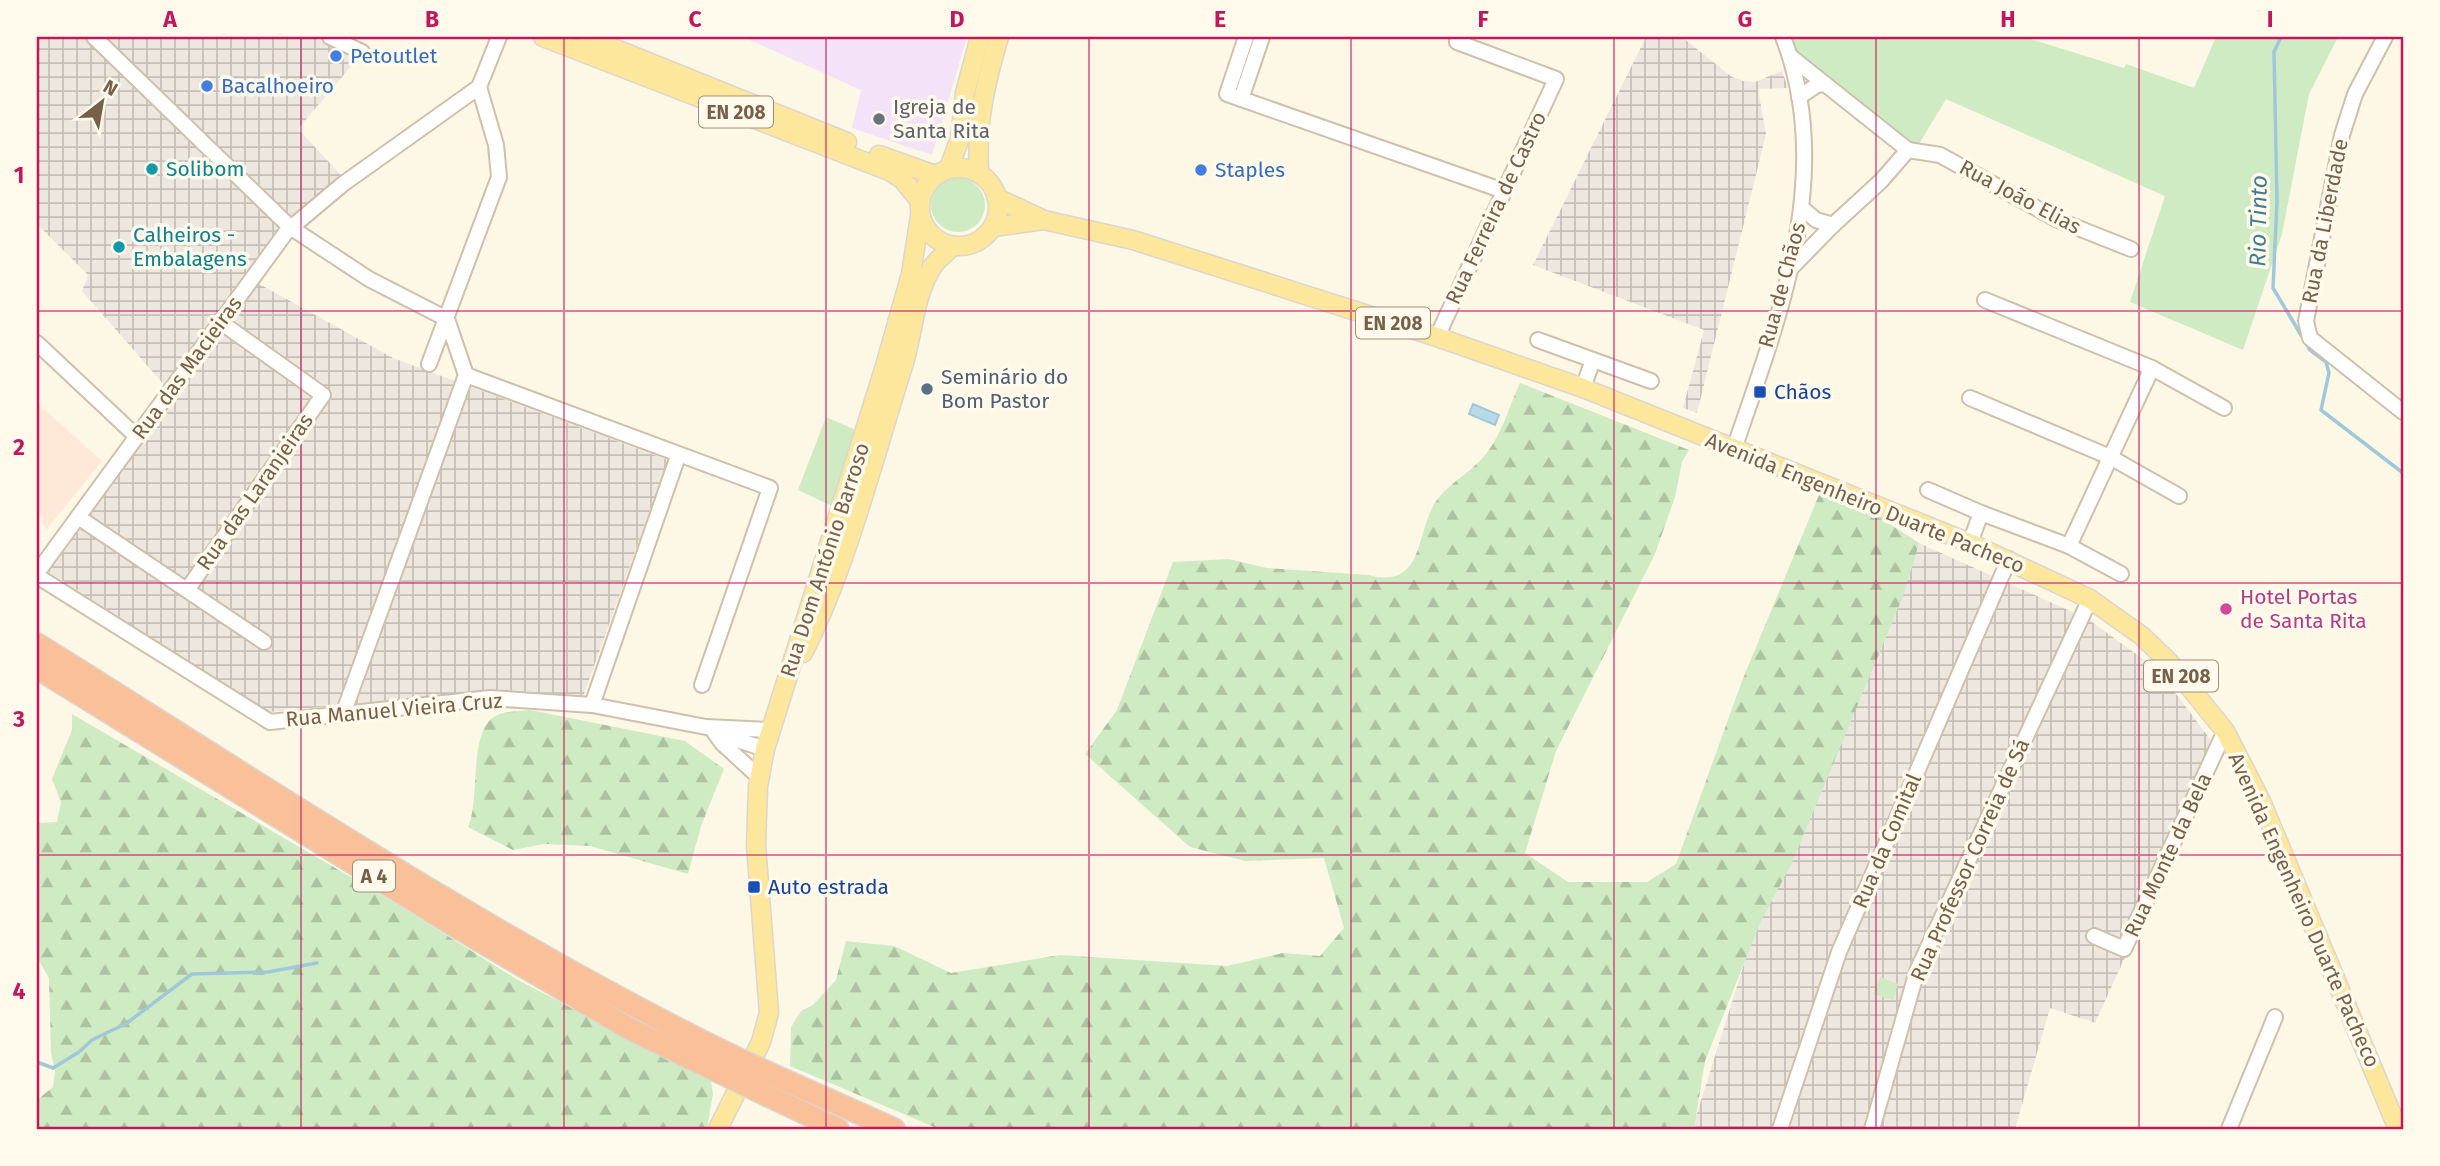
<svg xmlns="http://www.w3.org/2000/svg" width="2440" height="1166" viewBox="0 0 2440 1166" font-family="'Fira Sans',sans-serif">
<defs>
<pattern id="industrial-grid" width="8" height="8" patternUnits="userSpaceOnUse" patternTransform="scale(1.75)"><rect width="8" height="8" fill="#ede8df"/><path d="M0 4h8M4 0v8" fill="none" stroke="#c5bfb7"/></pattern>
<pattern id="forest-firs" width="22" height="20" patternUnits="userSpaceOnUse" patternTransform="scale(1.75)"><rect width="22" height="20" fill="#ceebc3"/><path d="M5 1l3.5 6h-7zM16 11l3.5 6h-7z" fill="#acc2a0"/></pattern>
</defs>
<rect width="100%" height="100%" fill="#fdf7e5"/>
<path fill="#fee9d9" d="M37,403L102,461L46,530L42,522L43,517L37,512Z"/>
<g fill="url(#industrial-grid)">
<path d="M37,37H313L358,58L298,129L342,176L281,225L245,276L393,358L668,460L583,697L491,691L269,712L47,571L173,395L82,291L88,275L37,224Z"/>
<path d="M1646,37H1682L1732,77L1744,81L1755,82L1782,71L1788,88L1758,89L1766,134L1697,413L1683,408L1704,330L1533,265Z"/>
<path d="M1919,543L2088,619L2158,670L2219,751L2095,1023L2050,1008L2015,1129H1692L1757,923Z"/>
</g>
<path fill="#f4e2f9" d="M743,37H967L932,155L852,128L861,90Z"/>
<g fill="#ceebc3">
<path d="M1791,37H2024L2124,68L2126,64L2194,88L2216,37H2338L2309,94L2282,234L2243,350L2130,302L2165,196L1946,99L1919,144L1909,142L1797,55Z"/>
<circle cx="958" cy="205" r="27"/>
<path d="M826,417L856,430L834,507L798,490Z"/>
<path d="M1880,977L1898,984L1893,1000L1873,994Z"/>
</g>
<g fill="url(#forest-firs)">
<path d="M1520,383L1689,450L1682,462L1675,497L1655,554L1556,751L1525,853L1568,882H1647L1676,864L1742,681L1819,495L1876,515L1919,543L1904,594L1791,865L1761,921L1705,1061L1694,1129H939L790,1066L791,1027L801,1011L813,1005L836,980L846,941L894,946L951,973L1060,955L1227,966L1283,953L1320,956L1344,928L1324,858L1245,861L1190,847L1085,754L1117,710L1173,562L1229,559L1267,568L1368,575C1421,589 1416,541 1432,508C1444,485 1469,475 1485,455C1502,435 1509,406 1520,383Z"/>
<path d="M530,710L685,741L724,769L701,826L688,874L590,846L543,844L513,850L468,827C481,801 467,726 498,715C507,711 520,711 530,710Z"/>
<path d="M72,714L390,900L518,980L711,1081L713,1094L707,1129H37V1100L53,1087L55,1071L51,1052L49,978L37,957V823L57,822L61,802L52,779L72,730Z"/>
</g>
<path fill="#b9dae7" stroke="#9fc8da" stroke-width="2" d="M1473,404L1499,415L1495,425L1469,414Z"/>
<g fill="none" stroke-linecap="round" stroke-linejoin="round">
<g stroke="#9fc8da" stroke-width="3.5">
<path d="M2281,37L2274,52L2277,201L2273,288L2310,350L2326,362L2329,373L2321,410L2403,473"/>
<path d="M37,1062L53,1068L79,1052L92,1040L127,1023L192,974L268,972L317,963"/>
</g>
<defs>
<g id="minor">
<path d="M94,37L290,227L369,279L447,319"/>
<path d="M330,37L362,52"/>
<path d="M1246,37L1227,94L1504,191"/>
<path d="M2385,37L2355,94L2342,135L2306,321L2310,338L2403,412"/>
<path d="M1790,56L1825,84L1817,85L1799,97"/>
<path d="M1825,84L1908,150"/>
<path d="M1241,99L1262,37"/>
<path d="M1908,150L1940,155L2058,220L2131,249"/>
<path d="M1833,225L1881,181L1908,150"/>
<path d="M1792,267L1833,225L1816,220L1802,208"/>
<path d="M447,319L466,375"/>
<path d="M1437,337L1556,79L1457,42"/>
<path d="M1538,340L1651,381"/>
<path d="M37,343L137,437"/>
<path d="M429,364L499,177L496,145L479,87"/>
<path d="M2152,368L2224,408"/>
<path d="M466,375L770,488L702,685"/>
<path d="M1583,388L1593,360"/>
<path d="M1970,398L2110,457L2179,496"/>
<path d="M1734,449C1779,317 1836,174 1783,37"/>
<path d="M1928,490L1981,513"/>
<path d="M78,517L264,642"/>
<path d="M1970,543L1981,513L2069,546L2152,368L1985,300"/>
<path d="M2069,546L2121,574"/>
<path d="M37,573L287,231L343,184L479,87L499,37"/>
<path d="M37,576L270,722L490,698L592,705L706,727L771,730"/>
<path d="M187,590L323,395L219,321"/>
<path d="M592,705L678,456"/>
<path d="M343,714L466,375"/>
<path d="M714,732L722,743L759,777"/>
<path d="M719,734L765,749"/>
<path d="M2094,936L2124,949L2225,731"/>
<path d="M1780,1129L1839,952L2009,559"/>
<path d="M1872,1129L1917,971L2090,599"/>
<path d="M2229,1129L2275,1017"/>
</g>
<g id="major">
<path d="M543,37L889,171L902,179L920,201"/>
<path d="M586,37L847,142"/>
<path d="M879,155L935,175"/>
<circle cx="959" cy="207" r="39"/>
<path d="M949,168L960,138L965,93L980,37"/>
<path d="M979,173C976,122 985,85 999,37"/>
<path d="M997,198L1044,220L1133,240L1437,337L1583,388L1970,543L2090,599L2142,636L2170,663L2225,731L2261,801L2398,1129"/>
<path d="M993,227L1044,220"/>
<path d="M803,653C846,569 874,457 903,366C913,335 914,297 931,269C936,260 946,253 953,246"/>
<path d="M718,1129L761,1042L769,1013L756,845L758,786L765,749L885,366L911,274L920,216"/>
</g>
<g id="highway">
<path d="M37,644C263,785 488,936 728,1054"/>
<path d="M37,668L463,931L630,1029L719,1072"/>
<path d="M771,1074L894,1129"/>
<path d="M760,1092L838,1129"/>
</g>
</defs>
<use href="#minor" stroke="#cfc0ab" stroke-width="18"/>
<use href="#major" stroke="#dcd6d0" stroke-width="21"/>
<use href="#highway" stroke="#dcd6d0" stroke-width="24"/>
<use href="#minor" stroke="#fff" stroke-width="14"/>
<use href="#major" stroke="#fde79c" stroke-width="18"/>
<use href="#highway" stroke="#f9c09a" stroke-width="21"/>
<defs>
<g id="highway-bridge">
<path d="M728,1054L771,1074"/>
<path d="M719,1072L760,1092"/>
</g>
</defs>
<use href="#highway-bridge" stroke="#dcd6d0" stroke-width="24" stroke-linecap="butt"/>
<use href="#highway-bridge" stroke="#f9c09a" stroke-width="21"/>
</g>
<path fill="none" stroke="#c2185b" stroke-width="2" stroke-opacity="0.55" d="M301,37V1129M564,37V1129M826,37V1129M1089,37V1129M1351,37V1129M1614,37V1129M1876,37V1129M2139,37V1129M37,311H2403M37,583H2403M37,855H2403"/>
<g fill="#3f7fe0" stroke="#fffaec" stroke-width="2.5">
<circle cx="336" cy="56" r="7"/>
<circle cx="207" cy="86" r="7"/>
<circle cx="1201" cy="170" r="7"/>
</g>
<circle fill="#6b7280" stroke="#fffaec" stroke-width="2.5" cx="879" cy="119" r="7"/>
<g fill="#0f9aa8" stroke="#fffaec" stroke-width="2.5">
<circle cx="152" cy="169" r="7"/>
<circle cx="119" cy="247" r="7"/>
</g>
<circle fill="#5c6f8a" stroke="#fffaec" stroke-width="2.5" cx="927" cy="389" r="7"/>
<g fill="#1a4fb4" stroke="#fffaec" stroke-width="2.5">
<rect x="1753" y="385" width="14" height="14" rx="3.5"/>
<rect x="747" y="880" width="14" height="14" rx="3.5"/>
</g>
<circle fill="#d1479c" stroke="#fffaec" stroke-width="2.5" cx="2226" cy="609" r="7"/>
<g text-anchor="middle" stroke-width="7" stroke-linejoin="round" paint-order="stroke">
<g fill="#fffaec" stroke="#a08e7a" stroke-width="2">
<rect x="699" y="96.5" width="74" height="31" rx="5"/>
<rect x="1356" y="307.5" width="74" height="31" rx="5"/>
<rect x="2144" y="660.5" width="74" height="31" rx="5"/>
<rect x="353" y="860.5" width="42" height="31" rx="5"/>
</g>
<g font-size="19" font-weight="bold" fill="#776049">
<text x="736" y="119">EN 208</text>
<text x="1393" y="330">EN 208</text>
<text x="2181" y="683">EN 208</text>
<text x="374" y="883">A 4</text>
</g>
<g font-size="21" fill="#366cbe" stroke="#fffaec" text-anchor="start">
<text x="350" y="63">Petoutlet</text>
<text x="221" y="93">Bacalhoeiro</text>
<text x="1215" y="177">Staples</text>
</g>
<g font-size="21" fill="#5b616d" stroke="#fffaec" text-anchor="start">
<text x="893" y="114">Igreja de<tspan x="893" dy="24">Santa Rita</tspan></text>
</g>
<g font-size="21" fill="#0d838f" stroke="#fffaec" text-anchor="start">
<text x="166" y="176">Solibom</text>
<text x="133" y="242">Calheiros -<tspan x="133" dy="24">Embalagens</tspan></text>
</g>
<g font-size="21" fill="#776049" stroke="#fffaec">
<text transform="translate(2020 197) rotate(28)" y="7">Rua João Elias</text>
<text transform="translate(1496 208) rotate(-65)" y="7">Rua Ferreira de Castro</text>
<text transform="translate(2325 221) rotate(-79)" y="7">Rua da Liberdade</text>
<text transform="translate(1782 285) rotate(-75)" y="7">Rua de Chãos</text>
<text transform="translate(187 368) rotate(-54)" y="7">Rua das Macieiras</text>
<text transform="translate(255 492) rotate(-55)" y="7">Rua das Laranjeiras</text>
<text transform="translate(1865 503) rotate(22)" y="7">Avenida Engenheiro Duarte Pacheco</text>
<text transform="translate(825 560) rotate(-72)" y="7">Rua Dom António Barroso</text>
<text transform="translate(394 710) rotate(-5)" y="7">Rua Manuel Vieira Cruz</text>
<text transform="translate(1887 841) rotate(-67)" y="7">Rua da Comital</text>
<text transform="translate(2168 855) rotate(-65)" y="7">Rua Monte da Bela</text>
<text transform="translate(1970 860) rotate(-66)" y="7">Rua Professor Correia de Sá</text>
<text transform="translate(2304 910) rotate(66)" y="7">Avenida Engenheiro Duarte Pacheco</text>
</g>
<g font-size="21" fill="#4e5e75" stroke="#fffaec" text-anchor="start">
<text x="941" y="384">Seminário do<tspan x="941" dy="24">Bom Pastor</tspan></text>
</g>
<g font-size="21" fill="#164399" stroke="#fffaec" text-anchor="start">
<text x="1774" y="399">Chãos</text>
<text x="768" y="894">Auto estrada</text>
</g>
<g font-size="21" fill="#b23c85" stroke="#fffaec" text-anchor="start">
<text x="2240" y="604">Hotel Portas<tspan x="2240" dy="24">de Santa Rita</tspan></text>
</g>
<g font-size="23" font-style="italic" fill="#457a93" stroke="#fffaec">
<text transform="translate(2258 221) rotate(-89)" y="8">Rio Tinto</text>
</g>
</g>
<rect width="2440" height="1166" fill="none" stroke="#fffaec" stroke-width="77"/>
<g transform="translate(102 102) rotate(31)" stroke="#fffaec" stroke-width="5" paint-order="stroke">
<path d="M0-5L12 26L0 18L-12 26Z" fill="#776049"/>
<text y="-10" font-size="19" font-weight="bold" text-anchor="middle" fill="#776049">N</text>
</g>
<rect x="38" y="38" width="2364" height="1090" fill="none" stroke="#c2185b" stroke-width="2.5"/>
<g font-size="23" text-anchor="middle" font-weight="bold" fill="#c2185b">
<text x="170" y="27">A</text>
<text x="432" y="27">B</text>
<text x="695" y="27">C</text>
<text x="957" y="27">D</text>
<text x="1220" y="27">E</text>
<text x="1483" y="27">F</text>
<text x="1745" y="27">G</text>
<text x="2008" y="27">H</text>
<text x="2270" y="27">I</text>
<text x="19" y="183">1</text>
<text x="19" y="455">2</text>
<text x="19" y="727">3</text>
<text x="19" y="999">4</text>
</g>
</svg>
